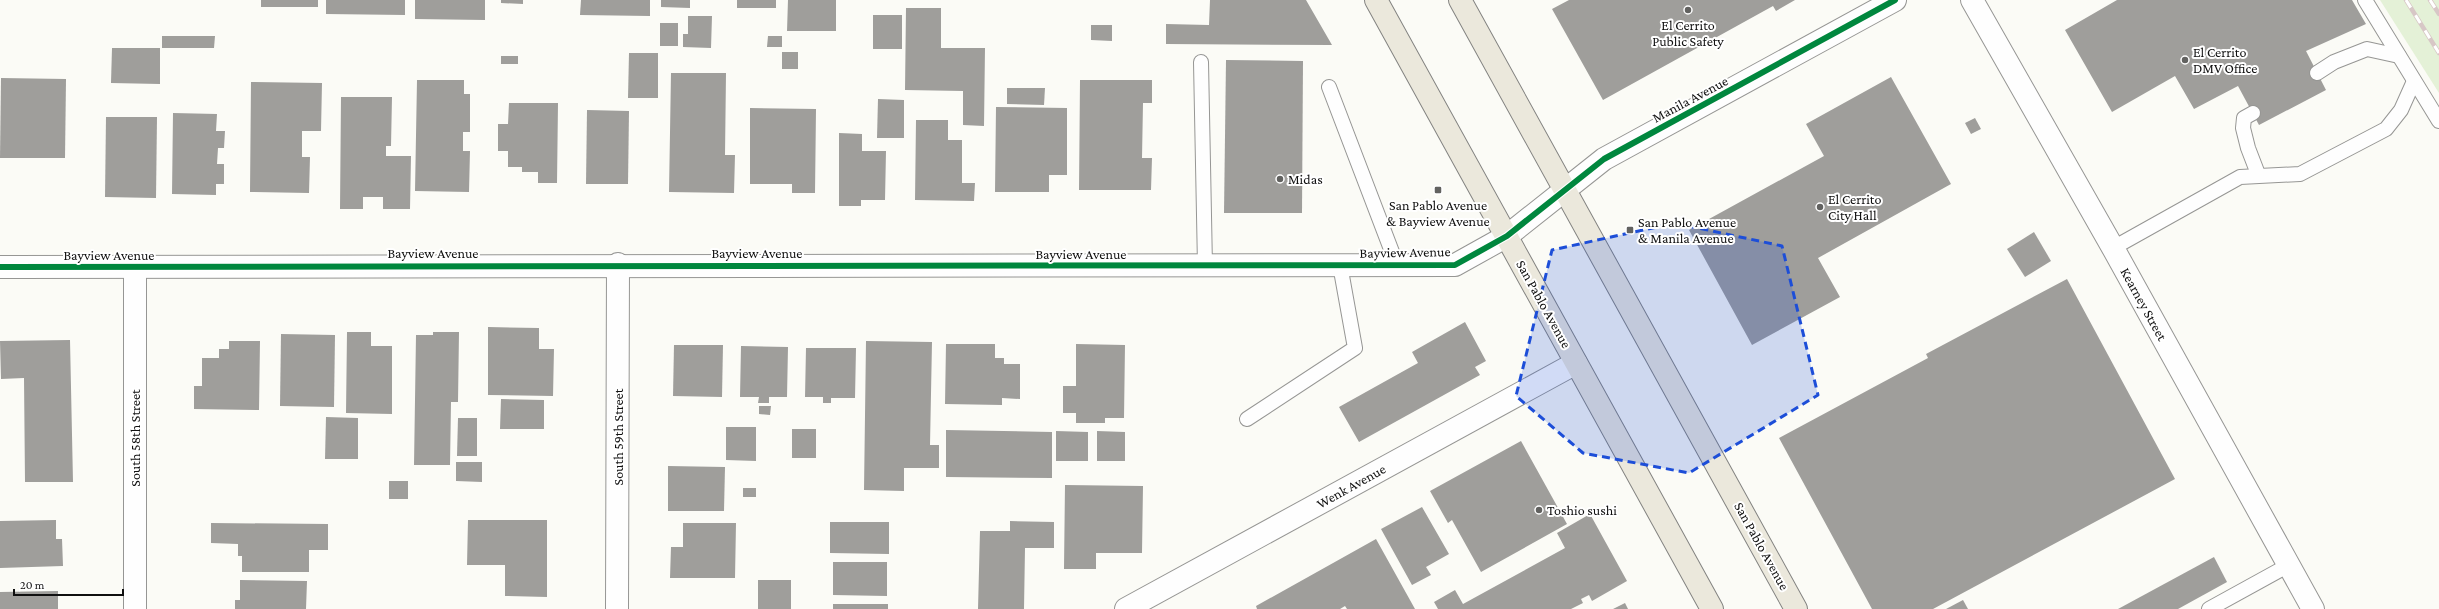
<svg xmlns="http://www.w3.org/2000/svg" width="2439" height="609" viewBox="0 0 2439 609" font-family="'Crimson Pro',serif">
<rect width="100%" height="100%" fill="#fbfbf6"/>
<path fill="#e4f1d7" d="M2380,0H2439V93Z"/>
<g fill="#9f9e9b">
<rect x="261" y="0" width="57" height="7"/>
<path d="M326,0H405V15L326,14Z"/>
<path d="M415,0H485V20L415,19Z"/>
<path d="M501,0H523V4L501,3Z"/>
<path d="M581,0H650V16L580,15Z"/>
<path d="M661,0H690V8L661,7Z"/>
<rect x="737" y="0" width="39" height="8"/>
<path d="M788,0H836V31H787Z"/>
<path d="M1210,0H1306L1332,45L1166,44V24L1209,25Z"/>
<path d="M1569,0H1795L1776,11L1773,6L1603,100L1552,9Z"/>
<path d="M2117,0H2352L2366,24L2306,51L2326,90L2259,125L2238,86L2194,109L2175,76L2112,112L2065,30Z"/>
<path d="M906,8H941V48H985L984,126L963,125V91L905,90Z"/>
<rect x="873" y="15" width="29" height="34"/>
<path d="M688,16H712L711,48L683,47V34H688Z"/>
<rect x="660" y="23" width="18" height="23"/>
<path d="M1091,25H1112V41L1091,40Z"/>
<path d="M162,36H215L214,48H162Z"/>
<path d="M768,36H782V47H767Z"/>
<path d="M112,48H160V84L111,83Z"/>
<rect x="782" y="52" width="16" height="17"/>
<path d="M629,53H658V98H628Z"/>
<rect x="501" y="56" width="17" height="8"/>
<path d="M1226,60L1303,61L1302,213H1224Z"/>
<path d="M671,73H726L725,155H735L734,193L669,192Z"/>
<path d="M1891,77L1951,184L1818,258L1840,297L1752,345L1689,230L1824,156L1806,124Z"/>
<path d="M1,78L66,79L65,158H0Z"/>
<path d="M417,80H464V94H470V132H463V151H470L469,192L415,191Z"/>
<path d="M1080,80H1152V103H1143L1142,158H1152L1151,190H1079Z"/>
<path d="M251,82L322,83L321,131H302V157H310L309,193L250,192Z"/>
<path d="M1007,88H1045L1044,105L1007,104Z"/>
<path d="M341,97H392L391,146H386V156H411L410,209H383V197H363V209H340Z"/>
<path d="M878,99L904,100V138H877Z"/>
<path d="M509,103H558L557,183H538V172H522V167H508V151H498V124H508Z"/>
<path d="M996,107L1067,108V175H1049V192H995Z"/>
<path d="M750,108L816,109L815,193H792V184H750Z"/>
<path d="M587,110L629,111L628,184H586Z"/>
<path d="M173,113L217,114L216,131H225L224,148H218L217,164H224V184H216V195L172,194Z"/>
<path d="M106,117H157L156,198L105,197Z"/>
<path d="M1975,118L1981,129L1971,134L1965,123Z"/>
<path d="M916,120H948V140H962V183H975L974,201L915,200Z"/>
<path d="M839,133L862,134V151H886L885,200H861V206H839Z"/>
<path d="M2034,232L2051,261L2025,277L2007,249Z"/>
<path d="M2067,279L2175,479L1933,609H1872L1779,438L1928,358L1926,354Z"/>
<path d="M1465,322L1486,361L1475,367L1480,375L1359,442L1339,407L1418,363L1412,352Z"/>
<path d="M488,327L539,328V349H554L553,396L488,395Z"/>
<path d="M347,332H371V346H392V414L346,413Z"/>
<path d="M433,332H459L458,402H451L450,465H414L416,335H433Z"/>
<path d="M281,334L335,335L334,407L280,406Z"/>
<path d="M70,340L73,482H25L24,378L1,379L0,341Z"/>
<path d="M229,341H260L259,410L194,409V386H202V358H219V349H229Z"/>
<path d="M866,341L932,342L930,445H939V468H904V491L864,490Z"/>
<path d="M946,344H995V358H1004V364H1020V399L1002,398V405L945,404Z"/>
<path d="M1076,344L1125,345L1124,418H1105V423H1076V413H1063V386H1076Z"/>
<path d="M674,345H723L722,397L673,396Z"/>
<path d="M741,346L788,347L787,397H769V403H758L759,397H740Z"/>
<path d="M806,348H856L855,398H831V403H823V397H805Z"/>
<path d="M501,399L544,400V429H500Z"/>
<path d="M759,406H771L770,415L759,414Z"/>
<path d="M326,417L358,418V459H325Z"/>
<path d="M458,418H477V456H457Z"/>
<path d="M726,427H756V461L726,460Z"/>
<rect x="792" y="429" width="24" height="29"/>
<path d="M946,430L1052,432V478L946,477Z"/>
<path d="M1056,431L1088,432V461H1056Z"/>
<path d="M1097,431L1125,432V461H1097Z"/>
<path d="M1521,441L1567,524L1481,572L1452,520L1448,523L1430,491Z"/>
<path d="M456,462H482V482L456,481Z"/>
<path d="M668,466L725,467L724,511H668Z"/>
<rect x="389" y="481" width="19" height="18"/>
<path d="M1065,485L1143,486L1142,553H1096V569H1064Z"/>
<rect x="743" y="488" width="13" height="9"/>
<path d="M1422,507L1449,554L1426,567L1431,575L1412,585L1381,529Z"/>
<path d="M1590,514L1627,581L1592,601L1589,595L1581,599L1583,603L1571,609H1438L1434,602L1455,590L1463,604L1565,548L1557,533Z"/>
<path d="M56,520V539H62L63,566L0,568V521Z"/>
<path d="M468,520H547V597L505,596V565H467Z"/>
<path d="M1010,521L1054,522V548H1025L1024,609H978L980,531H1010Z"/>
<path d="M830,522H889V554L830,553Z"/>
<path d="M211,523L328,524V550H309V572H242V556H238V544L211,543Z"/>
<path d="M683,523H736L735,578H670L671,547H683Z"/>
<path d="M1376,539L1415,609H1347L1345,606L1340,609H1257L1256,606Z"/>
<path d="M2214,557L2227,582L2178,609H2118Z"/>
<path d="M833,562H887V596L833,595Z"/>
<path d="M240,580L307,581L306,609H235V600H240Z"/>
<rect x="758" y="580" width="33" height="29"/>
<path d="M58,591V609H0V592Z"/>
<path d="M1963,600L1968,609H1946Z"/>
<path d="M1625,603L1628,609H1613Z"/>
<rect x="833" y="604" width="55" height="5"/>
</g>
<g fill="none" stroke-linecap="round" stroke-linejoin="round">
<defs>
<g id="service">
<path d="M2365,0L2439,121"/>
<path d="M1201,62L1205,266"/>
<path d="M2317,73L2334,62L2367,49L2399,56"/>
<path d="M1329,87L1397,265"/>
<path d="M2253,113L2244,118L2243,128L2248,148L2258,174"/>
<path d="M2113,248L2240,177L2300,174L2386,129L2401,110L2414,81"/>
<path d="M1247,419L1355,348L1340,265"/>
<path d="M2209,609L2289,565"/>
</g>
<g id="minor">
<path d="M1972,0L2113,248L2313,609"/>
<path d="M0,267L1455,265L1507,236L1604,159L1895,0"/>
<path d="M135,267V609"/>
<path d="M617,609L618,264"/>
<path d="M1126,609L1576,363"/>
</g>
<g id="primary">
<path d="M1376,0L1712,609"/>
<path d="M1460,0L1796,609"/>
</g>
</defs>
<use href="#service" stroke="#969694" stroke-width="16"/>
<use href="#minor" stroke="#969694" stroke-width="24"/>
<use href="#primary" stroke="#838381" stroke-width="24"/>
<use href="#service" stroke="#fefefe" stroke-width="14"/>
<use href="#minor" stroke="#fefefe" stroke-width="22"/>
<use href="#primary" stroke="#ebe8dc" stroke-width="22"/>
<defs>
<g id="rail">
<path d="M2406,0L2439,53"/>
<path d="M2430,0L2439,14"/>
</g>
</defs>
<use href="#rail" stroke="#d7c7c6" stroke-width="4.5"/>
<use href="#rail" stroke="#fff" stroke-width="3" stroke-dasharray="9" stroke-linecap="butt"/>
<defs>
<path id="cycleway" d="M0,267L1455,265L1507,236L1604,159L1895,0"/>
</defs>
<use href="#cycleway" stroke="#fff" stroke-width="8"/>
<use href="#cycleway" stroke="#00873e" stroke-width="6"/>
</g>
<path fill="#1d4ed8" fill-opacity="0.2" stroke="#1d4ed8" stroke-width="3" stroke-dasharray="8 5" stroke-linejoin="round" d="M1675,223L1782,246L1818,395L1689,473L1583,453L1516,396L1552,250Z"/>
<g fill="#626260" stroke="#fff" stroke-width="1.5">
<circle cx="1688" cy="10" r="4"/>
<circle cx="2185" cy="60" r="4"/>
<circle cx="1280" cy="179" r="4"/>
<rect x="1434" y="186" width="8" height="8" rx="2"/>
<circle cx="1820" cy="207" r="4"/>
<rect x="1626" y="226" width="8" height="8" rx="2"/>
<circle cx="1539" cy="510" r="4"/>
</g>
<g text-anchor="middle" stroke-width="4" stroke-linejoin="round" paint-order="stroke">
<g font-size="14" fill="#101010" stroke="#fff" text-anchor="start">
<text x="1688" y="30" text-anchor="middle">El Cerrito<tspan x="1688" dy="16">Public Safety</tspan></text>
<text x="2193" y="57">El Cerrito<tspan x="2193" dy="16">DMV Office</tspan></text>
<text x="1288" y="184">Midas</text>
<text x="1828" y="204">El Cerrito<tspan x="1828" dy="16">City Hall</tspan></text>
<text x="1438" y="210" text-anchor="middle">San Pablo Avenue<tspan x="1438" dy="16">&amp; Bayview Avenue</tspan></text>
<text x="1638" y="227">San Pablo Avenue<tspan x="1638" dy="16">&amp; Manila Avenue</tspan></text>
<text x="1547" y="515">Toshio sushi</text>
</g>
<g font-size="14" fill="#101010" stroke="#fff">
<text transform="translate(1690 99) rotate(-28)" y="5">Manila Avenue</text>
<text transform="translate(1405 252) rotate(-1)" y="5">Bayview Avenue</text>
<text x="433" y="258">Bayview Avenue</text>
<text x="757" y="258">Bayview Avenue</text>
<text x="1081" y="259">Bayview Avenue</text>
<text x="109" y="260">Bayview Avenue</text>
<text transform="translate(1544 304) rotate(61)" y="5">San Pablo Avenue</text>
<text transform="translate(2144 304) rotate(61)" y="5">Kearney Street</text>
<text transform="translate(618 437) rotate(-90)" y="5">South 59th Street</text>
<text transform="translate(135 438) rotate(-90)" y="5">South 58th Street</text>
<text transform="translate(1351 486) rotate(-29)" y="5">Wenk Avenue</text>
<text transform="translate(1762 546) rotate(61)" y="5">San Pablo Avenue</text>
</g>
</g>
<path d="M14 589v6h109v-6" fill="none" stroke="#101010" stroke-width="2"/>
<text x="20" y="589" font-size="12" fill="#101010" stroke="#ffffff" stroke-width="3" paint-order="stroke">20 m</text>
</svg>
